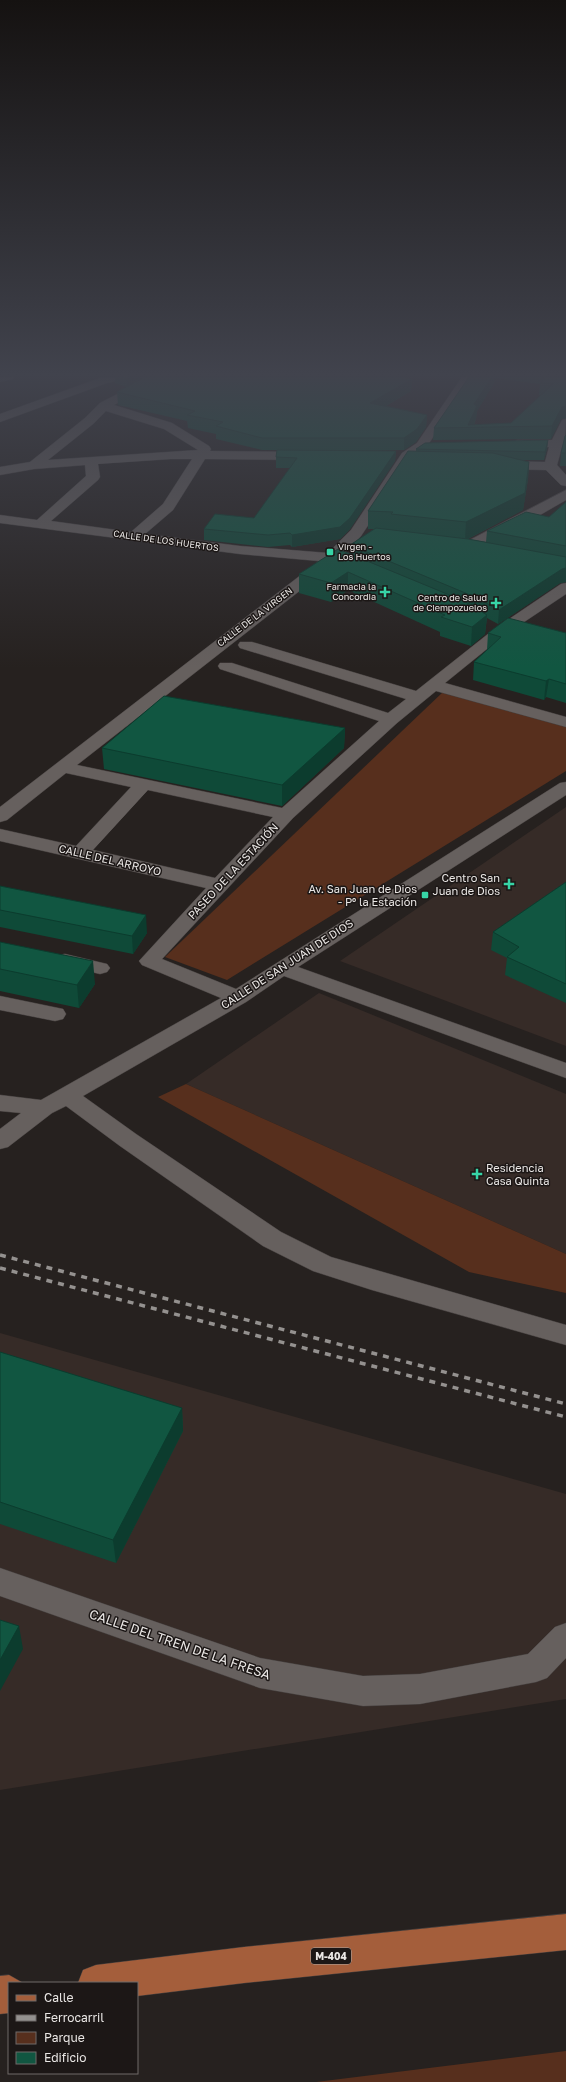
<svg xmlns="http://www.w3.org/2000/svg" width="566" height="2082" viewBox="0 0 566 2082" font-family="'Golos Text',sans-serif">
<rect width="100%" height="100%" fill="#26211f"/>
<g fill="#362b27">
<path d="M566,807V1046L340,961Z"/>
<path d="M319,993L566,1094V1254L186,1084Z"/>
<path d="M0,1333L566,1494V1699L0,1790Z"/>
</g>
<g fill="#572f1d">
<path d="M443,692L566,727V771L227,980L165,957Z"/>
<path d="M186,1084L566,1254V1293L469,1272L158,1097Z"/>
<path d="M566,2051V2082H316Z"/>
</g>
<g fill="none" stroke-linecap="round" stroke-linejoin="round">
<defs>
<g id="minor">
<path d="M0,377H15L13,379L0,382Z"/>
<path d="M127,377L125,379L107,383L0,422V414L100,378Z"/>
<path d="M151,377H166L114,405L172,423L209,446L211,449L210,451L306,452L312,456L306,460L205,459L173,510L145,534L240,546L328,553L351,530L402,453L417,443L462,377H474L425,449L412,459L361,536L341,557L347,561L345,564H334L77,765L282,808L379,721L220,669L218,666L220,663H232L388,713L406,699L240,648L238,645L240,642H252L416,691L493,630L561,584L566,583V594L503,636L445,683L566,717V727L436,691L397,723L293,818L162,959L236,989L560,783L566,782V795L298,967L566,1063V1078L284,976L246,1002L83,1096L136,1134L281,1232L331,1257L566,1325V1345L372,1290L313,1271L263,1246L120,1146L66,1106L52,1113L8,1147L0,1149V1129L21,1113L0,1111V1095L41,1100L221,998L142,965L139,961L206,888L0,841V829L76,846L131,787L66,773L7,820L0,822V807L319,561L240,554L0,523V515L37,520L86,476L85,465L34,469L0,475V467L30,462L85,418L100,403ZM106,411L164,429L198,450L48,460L93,424ZM171,459H192L163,504L131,532L51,521L98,480L100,477L98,464ZM148,790L273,817L215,878L93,850Z"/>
<path d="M566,419L565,439H566V447H562L557,465L566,475V486L561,485L546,470L500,469L494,465L500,461L545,462L549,447L517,448L511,444L517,440H552L562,420Z"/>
<path d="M566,490V500L521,526L472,550H462L460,547L462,544Z"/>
<path d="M65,954L107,964L110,968L107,972L100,974L58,964L55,960L58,956Z"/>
<path d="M0,996L63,1009L66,1014L63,1019L55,1021L0,1010Z"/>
<path d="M0,1568L260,1658L363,1676L420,1674L528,1654L555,1627L566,1623V1658L547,1678L536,1682L420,1704L363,1706L260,1688L0,1596Z"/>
</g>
<g id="major">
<path d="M566,1914V1950L244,1983L137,1996V1983H78L83,1970L96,1965L244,1947Z"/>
<path d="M9,1975L23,1983H9V2013L0,2014V1976Z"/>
</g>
</defs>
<use href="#minor" stroke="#443f3e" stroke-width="1"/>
<use href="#major" stroke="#443f3e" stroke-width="1"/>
<use href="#minor" fill="#66605e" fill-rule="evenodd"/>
<use href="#major" fill="#a45e3b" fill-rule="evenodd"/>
<g stroke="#94918f" stroke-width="3.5" stroke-dasharray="6 6" stroke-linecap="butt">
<path d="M0,1255L566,1404"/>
<path d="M0,1268L566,1417"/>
</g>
</g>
<g fill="#0f4a38" fill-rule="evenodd">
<path d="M115,377H402L412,379L411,391L386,406L427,415L426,427L416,442L404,450H337L396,451L395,461L350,529L340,539L292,547L290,545L268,547L204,540V529L254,518L290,468H276V457L277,450H262L216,439V434L188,428L187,421L118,405L117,392L126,387L115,383Z"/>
<path d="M469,377H566V418L561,419L551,439L433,440L434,428ZM495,378L540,384L539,395H541L511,423L474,425L476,419L477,411L494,383Z"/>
<path d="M566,435V466H560L561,453Z"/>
<path d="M548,440L547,449L544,460H521L529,462L528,479L523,510L468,539L486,542L487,531L549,517L566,502V582L560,583L498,624L487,618L485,634L471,646L440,636V632L348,590L331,602L299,593V574L350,554V545L374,529H368V511L416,452V449Z"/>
<path d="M488,633H566V703L546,697L544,700L473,680L474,662L487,650Z"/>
<path d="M345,728L344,748L282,806L104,769L102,748Z"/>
<path d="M566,882V1003L505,975L507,958L491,950L493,932Z"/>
<path d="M0,886L147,933L133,954L0,927Z"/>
<path d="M0,942L95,984L79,1008L0,991Z"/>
<path d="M0,1352L182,1408L183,1431L116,1563L0,1524Z"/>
</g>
<g fill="#0c3c2e">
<path d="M127,377H148L127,387Z"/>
<path d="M492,377H495L494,383L477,411L476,419L472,427L468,425L474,404Z"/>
<path d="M412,379L411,391L369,415L370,403Z"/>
<path d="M566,406V418L561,419L551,439L552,426L562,407Z"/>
<path d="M427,415L426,427L416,442L404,450V438Z"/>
<path d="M548,440L547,449L544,460L545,452Z"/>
<path d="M396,451L395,461L350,529L340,539L292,547V535Z"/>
<path d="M529,462L528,479L523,510L465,540L466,522Z"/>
<path d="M566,568V582L560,583L498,624L499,610L562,569Z"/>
<path d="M348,572V590L331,602V583Z"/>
<path d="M487,615L485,634L471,646L472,627Z"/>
<path d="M549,679L546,697L544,700L546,681Z"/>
<path d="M345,728L344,748L282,806V785Z"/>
<path d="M146,915L147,933L133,954L132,936Z"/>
<path d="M93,961L95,984L79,1008L77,985Z"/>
<path d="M182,1408L183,1431L116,1563L113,1540Z"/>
<path d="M19,1626L23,1649L0,1691V1660Z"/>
</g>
<g fill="#115641" stroke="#0c3c2e">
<path d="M145,377H402L412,379L370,403L427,415L417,429L404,438H262L216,426L223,422L187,415L195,411L117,392Z"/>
<path d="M469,377H492L474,404L477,406L468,425L511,423L553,384L541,383L544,377H566V406L562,407L552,426L434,428Z"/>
<path d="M566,435V453H561L565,436Z"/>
<path d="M548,440L545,452L416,449L425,443Z"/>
<path d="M277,450L396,451L350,518L340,527L292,535L290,533L268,535L204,529L215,514L254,518L297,458L276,457Z"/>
<path d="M408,451L493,453L529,462L525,493L466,522L391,514L393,512L368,511Z"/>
<path d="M566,502V546L487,531L526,512L549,517Z"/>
<path d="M376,528L468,539L566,557V568L562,569L499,610L475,597L350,545Z"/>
<path d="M338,549L464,601L487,615L472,627L441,617L445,615L348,572L331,583L299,574Z"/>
<path d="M508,618L566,633V684L549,679L546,681L474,662L501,637L488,633Z"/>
<path d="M164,696L345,728L282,785L102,748Z"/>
<path d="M566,882V984L507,957L519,947L493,932Z"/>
<path d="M0,886L146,915L132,936L0,910Z"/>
<path d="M0,942L93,961L77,985L0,969Z"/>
<path d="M0,1352L182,1408L113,1540L0,1502Z"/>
<path d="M0,1620L19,1626L0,1660Z"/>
</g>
<linearGradient id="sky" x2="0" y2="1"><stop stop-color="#151211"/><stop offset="0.56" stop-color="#41434d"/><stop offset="1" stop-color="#41434d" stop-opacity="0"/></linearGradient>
<rect width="566" height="668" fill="url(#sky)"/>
<g fill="#37d4a6" stroke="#1c1716" stroke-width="1.5">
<rect x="326" y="548" width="8" height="8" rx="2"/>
<path d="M383 586h4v4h4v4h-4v4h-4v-4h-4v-4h4z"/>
<path d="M494 597h4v4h4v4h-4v4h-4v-4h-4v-4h4z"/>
<path d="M507 878h4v4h4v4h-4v4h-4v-4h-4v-4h4z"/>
<rect x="421" y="891" width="8" height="8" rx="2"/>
<path d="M475 1168h4v4h4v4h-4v4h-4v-4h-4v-4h4z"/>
</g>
<g text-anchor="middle" stroke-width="3" stroke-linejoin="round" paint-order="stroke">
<g font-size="9" fill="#eae7e5" stroke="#1c1716">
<text transform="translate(166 541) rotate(8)" y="3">CALLE DE LOS HUERTOS</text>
<text transform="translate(255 617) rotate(-37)" y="3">CALLE DE LA VIRGEN</text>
</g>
<g font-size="9" fill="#eae7e5" stroke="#1c1716" text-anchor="end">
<text x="338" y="550" text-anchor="start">Virgen -<tspan x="338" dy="10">Los Huertos</tspan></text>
<text x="376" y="590">Farmacia la<tspan x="376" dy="10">Concordia</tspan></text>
<text x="487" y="601">Centro de Salud<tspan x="487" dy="10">de Ciempozuelos</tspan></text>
</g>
<rect fill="#1c1716" stroke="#aca9a7" stroke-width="1" x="311" y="1948" width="40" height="16" rx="3"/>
<g font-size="10" font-weight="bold" fill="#eae7e5">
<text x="331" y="1960">M-404</text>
</g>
<g font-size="11" fill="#eae7e5" stroke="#1c1716">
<text transform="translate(110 860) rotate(13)" y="4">CALLE DEL ARROYO</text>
<text transform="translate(233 871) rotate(-47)" y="4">PASEO DE LA ESTACIÓN</text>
<text transform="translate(287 964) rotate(-33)" y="4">CALLE DE SAN JUAN DE DIOS</text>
</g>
<g font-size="11" fill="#eae7e5" stroke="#1c1716" text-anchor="end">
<text x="500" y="882">Centro San<tspan x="500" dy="13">Juan de Dios</tspan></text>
<text x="417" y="893">Av. San Juan de Dios<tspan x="417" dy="13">- Pº la Estación</tspan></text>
<text x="486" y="1172" text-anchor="start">Residencia<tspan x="486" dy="13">Casa Quinta</tspan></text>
</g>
<g font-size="13" fill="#eae7e5" stroke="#1c1716">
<text transform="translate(180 1644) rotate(19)" y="5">CALLE DEL TREN DE LA FRESA</text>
</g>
</g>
<rect x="8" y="1982" width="130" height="92" fill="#1c1716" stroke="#6e6a69"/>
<rect x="16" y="1995" width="20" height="6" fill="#a45e3b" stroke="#6e6a69"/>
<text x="44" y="2002" font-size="12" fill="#eae7e5">Calle</text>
<rect x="16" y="2015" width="20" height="6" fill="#94918f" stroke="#6e6a69"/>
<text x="44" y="2022" font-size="12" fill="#eae7e5">Ferrocarril</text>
<rect x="16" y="2032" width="20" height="12" fill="#572f1d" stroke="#6e6a69"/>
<text x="44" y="2042" font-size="12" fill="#eae7e5">Parque</text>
<rect x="16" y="2052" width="20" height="12" fill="#115641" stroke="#6e6a69"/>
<text x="44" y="2062" font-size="12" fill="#eae7e5">Edificio</text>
</svg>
